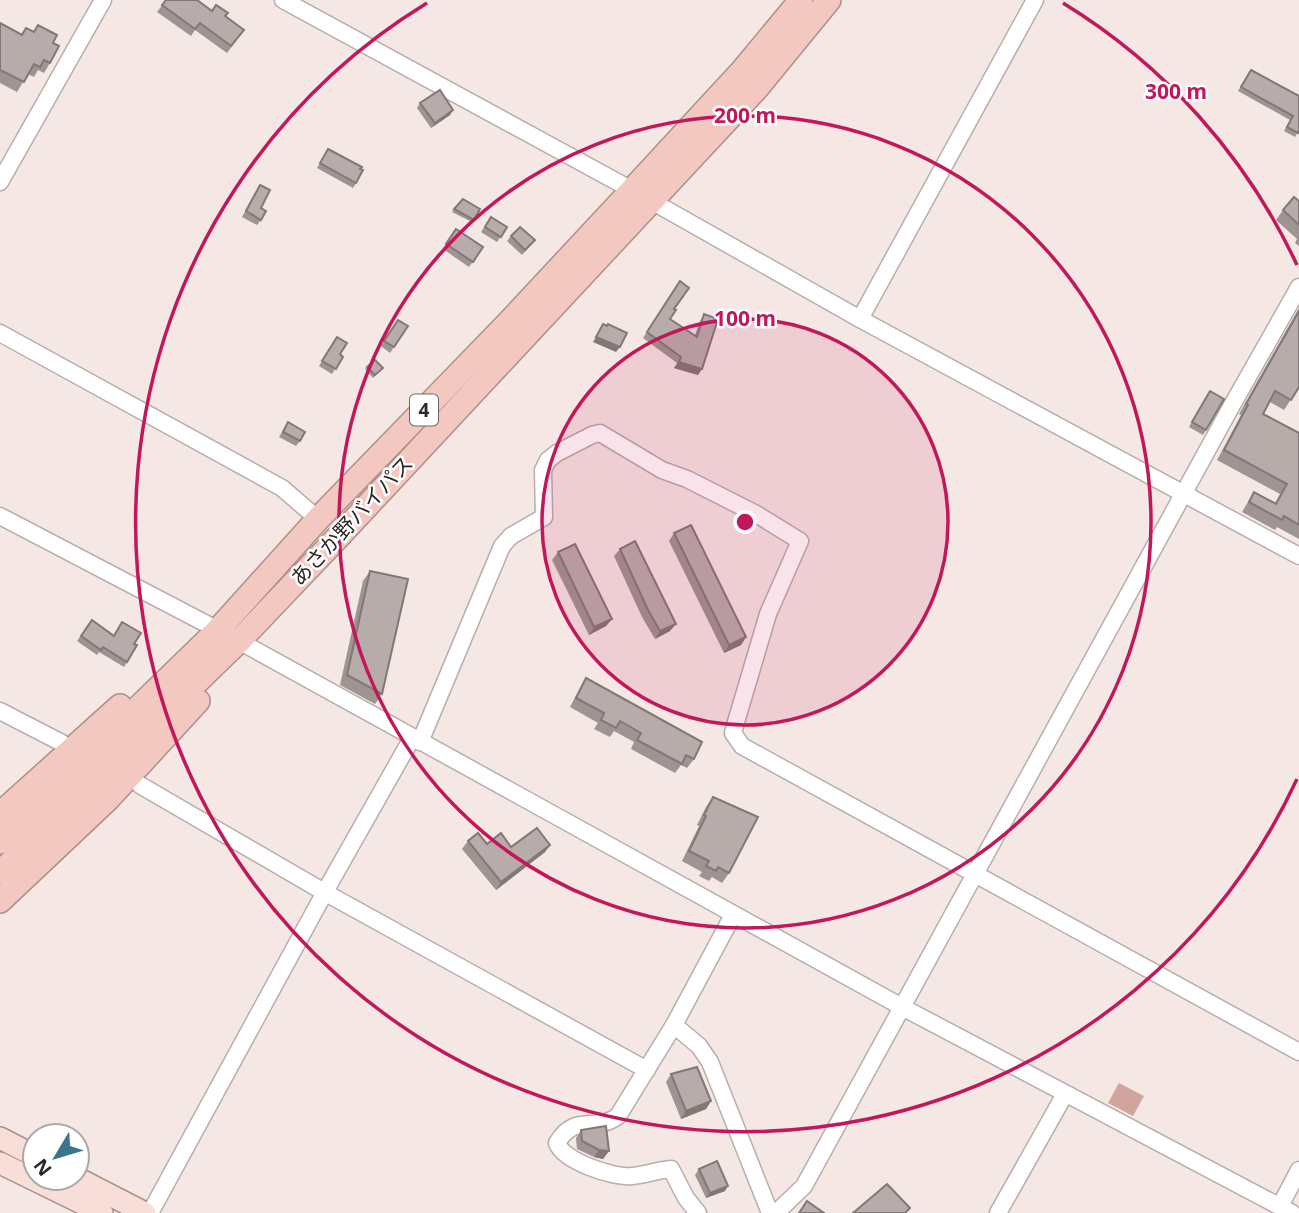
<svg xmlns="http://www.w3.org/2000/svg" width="1299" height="1213" viewBox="0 0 1299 1213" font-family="'Noto Sans','Noto Sans JP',sans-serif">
<rect width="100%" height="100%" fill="#f4e7e4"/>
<path fill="#cfa59d" d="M1119,1083L1144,1096L1133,1116L1108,1103Z"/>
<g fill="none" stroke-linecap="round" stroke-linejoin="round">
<defs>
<g id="minor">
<path d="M283,0L632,190L860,319L1299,556"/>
<path d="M0,182L103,0"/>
<path d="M860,319L1035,0"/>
<path d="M0,333L282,488L318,519"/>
<path d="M0,516L239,641L902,1007L1292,1213"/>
<path d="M0,711L62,743"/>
<path d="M420,742L502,546L511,536L544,517L543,470L548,460L557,453L592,435L600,433L662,470L687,479L758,515L800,541L768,614L736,722L733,733L742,746L1299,1052"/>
<path d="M140,785L324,892L647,1070"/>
<path d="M674,1025L699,1046L710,1062L770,1213"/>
<path d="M1280,1206L1299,1170"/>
<path d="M150,1213L331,881L412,738"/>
<path d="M698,1213L686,1198L671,1169C658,1170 645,1175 632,1176C613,1178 563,1161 557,1143C575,1112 596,1133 618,1116L674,1025L733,915"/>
<path d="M776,1213L804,1186L1231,407L1299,287"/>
<path d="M998,1213L1065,1094"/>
</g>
<g id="major">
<path d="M0,1138L35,1156"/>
<path d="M0,1163L102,1213"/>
<path d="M77,1178L145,1213"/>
</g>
<g id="highway">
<path d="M0,814L120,706"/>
<path d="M0,842L217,631L318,519L510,321L632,190L742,71L801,0"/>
<path d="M0,873L239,641L339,536L757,88L829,0"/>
<path d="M0,901L108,799L198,701"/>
</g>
</defs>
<use href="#minor" stroke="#b9aeab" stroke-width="19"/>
<use href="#major" stroke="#ad908a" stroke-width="24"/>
<use href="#highway" stroke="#ad908a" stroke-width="26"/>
<use href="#minor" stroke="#fff" stroke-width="16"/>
<use href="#major" stroke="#f7ded9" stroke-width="21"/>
<use href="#highway" stroke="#f2c8c0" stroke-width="23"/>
</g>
<g fill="#9e9492">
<path d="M166,0L212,11L225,16L244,30L227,53L195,30L191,36L157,12Z"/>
<path d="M0,23L21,34L26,28L33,32L38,25L53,43L50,63L44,73L38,70L34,77L28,74L17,92L0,83Z"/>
<path d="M1251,70L1299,96V130L1295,137L1284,131L1290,120L1238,91Z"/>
<path d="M420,103L450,115L431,128L417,108Z"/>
<path d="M328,149L356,183L353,188L317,168Z"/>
<path d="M260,185L261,220L257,225L242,217Z"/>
<path d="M1299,201V246L1295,243L1297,239L1276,220L1283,210Z"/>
<path d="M454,209H480L472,222L452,212Z"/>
<path d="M491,217L507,227L497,242L481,232Z"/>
<path d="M456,229L483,247L469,267L443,249Z"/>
<path d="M511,236L531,245L522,255L507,241Z"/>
<path d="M680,281L670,319L695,335L700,321L704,314L698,375L674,368L677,363L643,338Z"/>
<path d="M1299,308V387L1284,410L1270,402L1263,414L1299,433V539L1277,527L1275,530L1242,512L1254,492L1275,503L1280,494L1217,460L1241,415L1239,414Z"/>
<path d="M398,320L408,326L390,353L381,346Z"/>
<path d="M337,337L340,354L343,357L332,374L319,366Z"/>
<path d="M367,367L383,368L373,378L365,369Z"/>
<path d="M1210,391L1206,430L1203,435L1189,427Z"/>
<path d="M288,422L300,441L296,446L279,437Z"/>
<path d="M674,533L746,637L741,645L724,653L669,541Z"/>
<path d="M620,549L670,631L655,639L642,617L614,556Z"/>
<path d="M558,552L612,619L606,626L589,635L552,560Z"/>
<path d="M370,571L382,694L375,704L340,685L363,581Z"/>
<path d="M92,620L114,635L137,645L124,667L99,652L97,655L77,641Z"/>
<path d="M586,678L694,759L687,768L681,765L675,773L631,749L634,742L614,731L610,737L594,729L598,723L570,707L580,688Z"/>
<path d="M713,797L729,873L722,883L712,877L709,881L699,876L702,872L682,861L699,826L697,825L706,807Z"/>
<path d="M468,841L511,847L550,845L545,852L496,890L462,849Z"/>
<path d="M671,1074L711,1101L706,1109L681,1119L666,1082Z"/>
<path d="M581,1130L609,1151L603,1159L594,1157L577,1149L576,1138Z"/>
<path d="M699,1169L725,1191L706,1198L695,1175Z"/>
</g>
<g fill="#817877">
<path d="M453,110L450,115L431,128L435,123Z"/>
<path d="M596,337L620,347L616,352L593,342Z"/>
<path d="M679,362L702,369L698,375L674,368Z"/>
<path d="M612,619L606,626L589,635L594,627Z"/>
<path d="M676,624L670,631L655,639L660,631Z"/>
<path d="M746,637L741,645L724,653L729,645Z"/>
<path d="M550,845L545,852L496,890L501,882Z"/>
<path d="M711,1101L706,1109L681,1119L686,1111Z"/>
<path d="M599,1150L609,1151L603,1159L594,1157Z"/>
<path d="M728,1186L725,1191L706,1198L710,1193Z"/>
</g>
<g fill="#b8acaa" stroke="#817877" stroke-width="2">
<path d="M166,0H197L212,11L216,5L228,13L225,16L244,30L231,46L200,23L195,29L162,5Z"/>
<path d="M0,23L22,35L26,28L34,32L38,25L57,35L53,43L59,46L50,63L44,60L40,67L34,64L24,82L0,70Z"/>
<path d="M1251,70L1299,96V130L1298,133L1287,127L1293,116L1241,87Z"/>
<path d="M440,90L453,110L435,123L420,103Z"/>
<path d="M328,149L362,167L360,169L363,170L356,183L320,163Z"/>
<path d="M260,185L270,190L261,208L266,211L261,220L246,211Z"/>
<path d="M1294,197L1299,201V225L1283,210Z"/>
<path d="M463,199L480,209L474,220L454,209Z"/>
<path d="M491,217L507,227L501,237L485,227Z"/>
<path d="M520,227L535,240L525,250L511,236Z"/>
<path d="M456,229L483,247L473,262L446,244Z"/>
<path d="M680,281L689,288L674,309L676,310L670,319L697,337L704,314L718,319L702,369L679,362L681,357L647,332Z"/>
<path d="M1299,311V387L1291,400L1275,391L1263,414L1299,433V525L1284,516L1282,520L1249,502L1254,492L1276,504L1287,484L1224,450L1248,405L1246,404Z"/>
<path d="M398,320L408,326L394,347L384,341Z"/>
<path d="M603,324L607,326L608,324L627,333L620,347L596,337Z"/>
<path d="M337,337L347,343L340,354L343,357L336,369L322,361Z"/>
<path d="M375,360L383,368L375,375L367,367Z"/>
<path d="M1210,391L1224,399L1206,430L1192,422Z"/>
<path d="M288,422L305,432L300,441L283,432Z"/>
<path d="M691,525L746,637L729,645L674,533Z"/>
<path d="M635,541L676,624L660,631L648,610L620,549Z"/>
<path d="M575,544L612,619L594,627L558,552Z"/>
<path d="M370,571L408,579L382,694L347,675Z"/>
<path d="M92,620L114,636L122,622L141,633L134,644L137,645L127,662L103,647L101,650L81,636Z"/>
<path d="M586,678L702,742L694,759L686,755L682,764L637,740L641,733L620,721L616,728L601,720L604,713L576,698Z"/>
<path d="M713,797L758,817L729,873L718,867L716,871L706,866L709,861L689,851L706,816L704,815Z"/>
<path d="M537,828L550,845L501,882L468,841L478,833L487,844L501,833L511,847Z"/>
<path d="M697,1067L711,1101L686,1111L671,1074Z"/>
<path d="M606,1126L609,1151L599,1150L582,1141L581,1130Z"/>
<path d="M717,1161L728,1186L710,1193L699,1169Z"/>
<path d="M887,1184L910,1208L905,1213H853Z"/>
<path d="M807,1201L824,1213H799Z"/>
</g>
<circle cx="745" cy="522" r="203" fill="#c2185b" fill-opacity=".12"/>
<g fill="none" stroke="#c2185b" stroke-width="3.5">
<circle cx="745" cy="522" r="203"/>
<circle cx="745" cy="522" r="406"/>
<path d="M1297 779A609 609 0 1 1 427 3M1063 3A609 609 0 0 1 1297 265"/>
</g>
<g text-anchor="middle" stroke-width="5" stroke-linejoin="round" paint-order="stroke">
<rect fill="#fff" stroke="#6b6867" stroke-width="2" x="410" y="394.5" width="28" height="31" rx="5"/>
<g font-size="19" font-weight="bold" fill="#2c2726">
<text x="424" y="417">4</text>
</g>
<g font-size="21" fill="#2c2726" stroke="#fff">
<text transform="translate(352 521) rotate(-47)" y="7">あさか野バイパス</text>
</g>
</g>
<circle cx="745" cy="522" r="10" fill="#c2185b" stroke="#fff" stroke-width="3.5"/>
<g font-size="21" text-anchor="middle" font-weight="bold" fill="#c2185b" stroke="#fff" stroke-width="5" stroke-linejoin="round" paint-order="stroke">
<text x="1176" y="99">300 m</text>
<text x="745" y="123">200 m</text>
<text x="745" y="326">100 m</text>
</g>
<g transform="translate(56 1157) rotate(232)"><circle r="33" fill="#ffffff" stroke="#aba9a8" stroke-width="2"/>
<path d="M0-5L12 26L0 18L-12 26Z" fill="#3a768d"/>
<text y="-10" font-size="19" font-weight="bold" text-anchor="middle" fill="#2c2726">N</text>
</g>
</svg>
